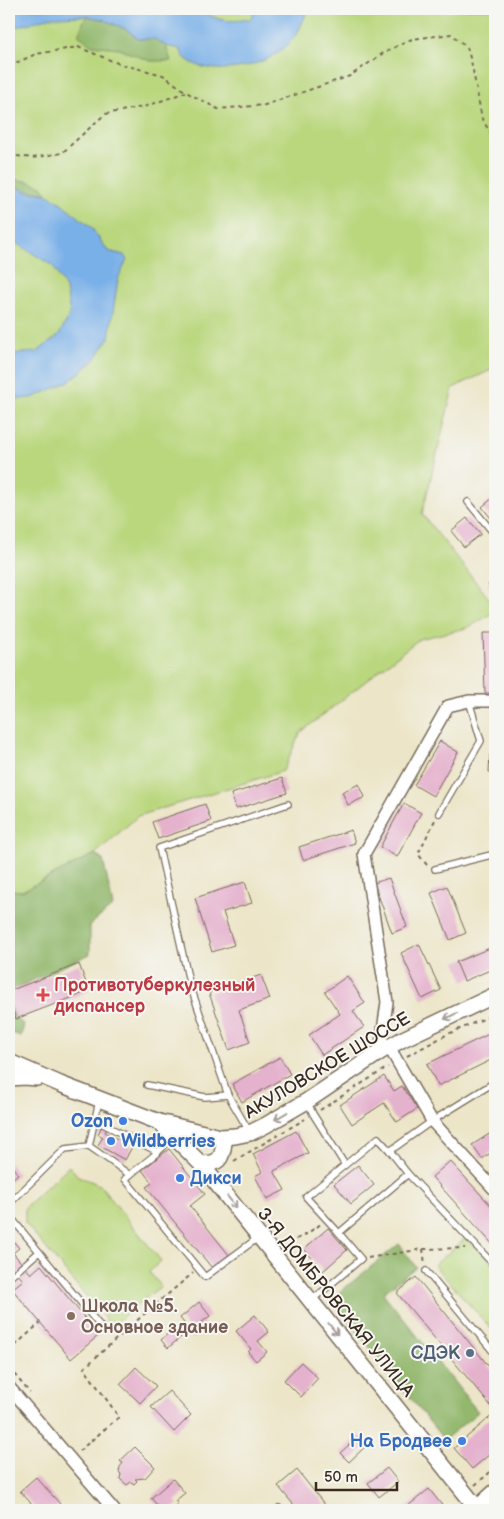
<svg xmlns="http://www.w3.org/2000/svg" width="504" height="1519" viewBox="0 0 504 1519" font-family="'Balsamiq Sans',sans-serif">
<rect width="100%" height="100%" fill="#f6f6f2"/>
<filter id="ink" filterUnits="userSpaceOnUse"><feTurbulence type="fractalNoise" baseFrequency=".02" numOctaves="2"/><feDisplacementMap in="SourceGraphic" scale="10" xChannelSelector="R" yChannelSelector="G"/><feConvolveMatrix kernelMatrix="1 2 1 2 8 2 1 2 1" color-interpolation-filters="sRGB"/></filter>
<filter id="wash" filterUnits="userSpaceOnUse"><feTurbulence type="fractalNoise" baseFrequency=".0096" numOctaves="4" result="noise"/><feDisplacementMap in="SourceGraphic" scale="20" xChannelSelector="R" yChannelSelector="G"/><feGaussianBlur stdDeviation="1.12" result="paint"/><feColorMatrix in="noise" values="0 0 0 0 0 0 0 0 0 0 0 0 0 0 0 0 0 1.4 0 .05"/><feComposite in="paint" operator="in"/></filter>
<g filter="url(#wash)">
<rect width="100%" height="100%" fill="#ece5c8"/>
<g fill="#bad77e" stroke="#7a804e">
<path d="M9,9H495V368L453,388L422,514L495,606V612L467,628L419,639L300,733L283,771L138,816L95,854L22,891L9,890V867L13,849L9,836Z"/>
<path d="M69,1166L78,1176L100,1185L161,1261L149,1272L161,1286L111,1326L25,1223V1207Z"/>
<path d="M467,1237L495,1266V1333L434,1265Z"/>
</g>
<g fill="#93b86d" stroke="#677146">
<path d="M86,16L102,19L126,29L138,39L155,38L166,46L171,61H150L117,48L92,45L78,35Z"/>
<path d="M9,179L27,181L42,186L47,194L25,191L9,182Z"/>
<path d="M95,854L103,860L113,906L90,925V954L9,991V890L22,891Z"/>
<path d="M9,999L16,1019L24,1025L21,1036L9,1032Z"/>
<path d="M399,1244L416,1267L383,1293L478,1412L444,1440L331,1299Z"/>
</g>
<g fill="#7ab0e8" stroke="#5a6d83">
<path d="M9,9H176C186,13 193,15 203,12C222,22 230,22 250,19L257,9H307C304,23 295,39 284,48C262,68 211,78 186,59C182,56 182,53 180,49L166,46L155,39H138L126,29L102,19L86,16L51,17L9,29Z"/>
<path d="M9,182L25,191L47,194L60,202L91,227L108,251L124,255L127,260L118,279L109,338L94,361L68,382L32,398L9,400V354L37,352L59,335L70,314L66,289L53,266L11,240L9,232Z"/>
</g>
<g id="blocks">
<g fill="#e5b2ce">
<path d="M495,496V523L482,507Z"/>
<path d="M467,518L481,534L464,547L451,531Z"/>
<path d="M495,579V593L488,585Z"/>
<path d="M483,633H495V693H485Z"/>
<path d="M440,741L458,752L433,796L414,785Z"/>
<path d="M490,754H495V772H489Z"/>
<path d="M282,778L287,793L236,809L231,794Z"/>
<path d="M359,784L365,797L348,805L342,792Z"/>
<path d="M404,803L421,813L397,857L380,847Z"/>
<path d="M205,804L211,821L158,839L152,822Z"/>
<path d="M351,830L355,843L303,860L299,847Z"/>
<path d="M389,878L407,927L392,933L374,883Z"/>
<path d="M245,882L252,903L223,912L234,945L212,952L195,898Z"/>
<path d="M447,886L466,933L450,940L431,893Z"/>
<path d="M419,944L441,990L422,999L401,953Z"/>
<path d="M495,946V968L464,981L456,962Z"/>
<path d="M79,964L89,991L16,1019L9,999V991Z"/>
<path d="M261,975L270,999L239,1010L250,1042L229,1050L209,993Z"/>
<path d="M347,976L365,1003L353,1011L364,1027L322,1055L309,1035L340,1014L325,992Z"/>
<path d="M495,1031V1058L438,1086L427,1064Z"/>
<path d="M280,1057L290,1074L242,1102L232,1084Z"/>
<path d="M384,1076L394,1091L402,1086L417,1109L397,1122L384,1103L352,1124L340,1105Z"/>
<path d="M102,1126L107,1128L105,1132L132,1147L125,1160L98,1145L103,1137L98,1134Z"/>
<path d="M296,1131L308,1153L274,1171L285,1190L267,1199L255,1176L262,1172L253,1154Z"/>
<path d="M494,1131L495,1133V1150L482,1159L472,1145Z"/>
<path d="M169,1149L205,1194L190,1206L229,1255L212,1268L146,1187L152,1183L142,1170Z"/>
<path d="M450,1161L495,1210V1247L432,1177Z"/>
<path d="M9,1163L18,1174L9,1182Z"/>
<path d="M358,1165L374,1185L351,1204L334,1184Z"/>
<path d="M328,1228L347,1250L323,1271L304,1249Z"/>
<path d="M9,1236L19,1248L13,1253L31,1274L41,1265L99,1335L71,1359L12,1289L23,1280L9,1264Z"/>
<path d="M416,1277L495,1374V1411L397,1293Z"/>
<path d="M199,1302L210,1316L202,1322L206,1327L194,1336L180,1318Z"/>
<path d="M255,1315L269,1332L258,1341L267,1352L256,1361L248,1352L251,1349L236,1331Z"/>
<path d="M173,1329L181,1337L168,1348L161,1340Z"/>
<path d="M301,1362L318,1378L301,1397L284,1380Z"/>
<path d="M136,1367L156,1386L140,1403L120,1384Z"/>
<path d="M169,1391L191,1415L174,1432L151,1407Z"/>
<path d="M495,1413V1450L472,1469L454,1448Z"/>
<path d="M360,1435L368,1444L349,1462L340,1453Z"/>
<path d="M135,1447L155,1467L145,1478L135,1479L137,1481L134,1484L131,1482L127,1485L120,1479L121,1474L119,1472L120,1467L123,1463L120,1461Z"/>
<path d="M387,1468L398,1482L379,1497L368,1483Z"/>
<path d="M297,1470L329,1510H298L278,1486Z"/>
<path d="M36,1477L60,1504L53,1510H37L20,1491Z"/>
<path d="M173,1479L185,1493L175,1501L178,1504L170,1510H161L151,1498Z"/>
<path d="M429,1489L445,1509L443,1510H403Z"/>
</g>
</g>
</g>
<g filter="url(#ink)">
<use href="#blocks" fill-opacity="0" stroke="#796b5a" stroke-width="1"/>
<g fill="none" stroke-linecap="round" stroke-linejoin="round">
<defs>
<g id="service">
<path d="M468,502L495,535"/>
<path d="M439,813L481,741L469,701"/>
<path d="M435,869L495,854"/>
<path d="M147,1085L205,1097L228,1095L249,1131"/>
<path d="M228,1095L189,982L159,848L288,804"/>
<path d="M99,1101L89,1146L130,1175"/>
<path d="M308,1103L313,1114L345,1165"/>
<path d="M95,1120L158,1152"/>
<path d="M173,1137L158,1152L125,1179L205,1277L259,1237"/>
<path d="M408,1174L390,1151L432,1121L495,1082"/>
<path d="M9,1204L65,1149L89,1146"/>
<path d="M9,1215L105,1332"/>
<path d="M339,1233L306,1197L378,1138L390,1151"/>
<path d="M426,1271L495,1354"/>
<path d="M9,1278L39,1252"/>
<path d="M312,1300L361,1259L339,1233L408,1174L495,1266"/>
<path d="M279,1508L281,1510"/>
</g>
<g id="minor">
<path d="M389,1047L432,1121L495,1190"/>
<path d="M380,1052L387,1002L364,854L448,706L469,701H495"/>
<path d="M9,1387L114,1510"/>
</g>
<g id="tertiary">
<path d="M9,1062L60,1084L159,1122L220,1137L235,1136L250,1133L266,1125L307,1101L380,1052L403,1039L495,995"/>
<path d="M9,1078L25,1077L37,1078"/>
<path d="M159,1122L201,1164L477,1508"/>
<path d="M201,1164C218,1164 222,1160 224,1143L220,1137"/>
<path d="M475,1510L495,1492"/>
</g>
</defs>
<use href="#service" stroke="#796b5a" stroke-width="8"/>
<use href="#minor" stroke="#796b5a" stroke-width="14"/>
<use href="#tertiary" stroke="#796b5a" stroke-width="18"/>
<g stroke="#796b5a" stroke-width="2" stroke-dasharray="4 4" stroke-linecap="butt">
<path d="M9,66L36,54L78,47L120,64L163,75L186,92L218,109L265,105L350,76L385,52L412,39L451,34L467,47L472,65L482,119L495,140"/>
<path d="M9,155L32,158L62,153L105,114L147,106L186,92"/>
<path d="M427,865L418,854L435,820"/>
<path d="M407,1056L448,1034L495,1014"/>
<path d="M320,1110L388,1067"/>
<path d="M234,1161L305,1119"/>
<path d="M281,1244L302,1237L321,1224"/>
<path d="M423,1249L425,1264"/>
<path d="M368,1258L423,1249L465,1248"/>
<path d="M9,1351L40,1323"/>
<path d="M9,1368L30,1393"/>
<path d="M79,1451L119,1417L84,1368L142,1316L193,1273"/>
<path d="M475,1485L495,1468"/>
</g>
<use href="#service" stroke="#fff" stroke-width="5.5"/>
<use href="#minor" stroke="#fff" stroke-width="11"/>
<use href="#tertiary" stroke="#fff" stroke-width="15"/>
</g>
<defs><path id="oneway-shaft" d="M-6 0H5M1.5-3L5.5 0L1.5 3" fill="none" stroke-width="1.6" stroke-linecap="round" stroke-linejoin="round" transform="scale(1.25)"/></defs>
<g stroke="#a79f9a">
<use href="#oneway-shaft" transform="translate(451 1016) rotate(154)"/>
<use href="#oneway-shaft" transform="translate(281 1116) rotate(149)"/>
<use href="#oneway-shaft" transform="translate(232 1202) rotate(51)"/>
<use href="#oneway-shaft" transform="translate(333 1329) rotate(51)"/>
</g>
</g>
<path fill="#e0444e" stroke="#f6f6f2" stroke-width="2" d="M40.5 987.5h5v5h5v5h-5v5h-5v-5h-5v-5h5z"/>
<g fill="#3f7fe0" stroke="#f6f6f2" stroke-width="2">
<circle cx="123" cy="1121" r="5"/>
<circle cx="111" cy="1141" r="5"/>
<circle cx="180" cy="1178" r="5"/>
<circle cx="462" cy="1441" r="5"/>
</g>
<circle fill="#8d6e63" stroke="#f6f6f2" stroke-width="2" cx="71" cy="1316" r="5"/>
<circle fill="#5c6f8a" stroke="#f6f6f2" stroke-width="2" cx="470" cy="1353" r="5"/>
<g text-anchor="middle" stroke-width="4" stroke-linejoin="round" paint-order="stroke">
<g font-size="18" font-weight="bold" fill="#be3a42" stroke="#f6f6f2" text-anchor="start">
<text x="54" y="991">Противотуберкулезный<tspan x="54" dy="21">диспансер</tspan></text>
</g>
<g font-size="18" fill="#3b2a1e" stroke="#f6f6f2">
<text transform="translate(327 1065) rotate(-31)" y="6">АКУЛОВСКОЕ ШОССЕ</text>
<text transform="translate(336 1302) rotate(51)" y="6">3-Я ДОМБРОВСКАЯ УЛИЦА</text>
</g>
<g font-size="18" font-weight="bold" fill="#366cbe" stroke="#f6f6f2" text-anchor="end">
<text x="113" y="1127">Ozon</text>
<text x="121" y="1147" text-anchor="start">Wildberries</text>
<text x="190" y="1184" text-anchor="start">Дикси</text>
<text x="452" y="1447">На Бродвее</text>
</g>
<g font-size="18" font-weight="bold" fill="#785e54" stroke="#f6f6f2" text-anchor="start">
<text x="81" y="1312">Школа №5.<tspan x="81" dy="21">Основное здание</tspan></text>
</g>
<g font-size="18" font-weight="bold" fill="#4e5e75" stroke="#f6f6f2" text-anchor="end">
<text x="460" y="1359">СДЭК</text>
</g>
</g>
<rect width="504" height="1519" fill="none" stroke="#f6f6f2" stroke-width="30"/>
<path d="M316 1482v8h81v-8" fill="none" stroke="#3b2a1e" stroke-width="2.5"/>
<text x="324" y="1482" font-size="15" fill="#3b2a1e" stroke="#f6f6f2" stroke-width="4" paint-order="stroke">50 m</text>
</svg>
